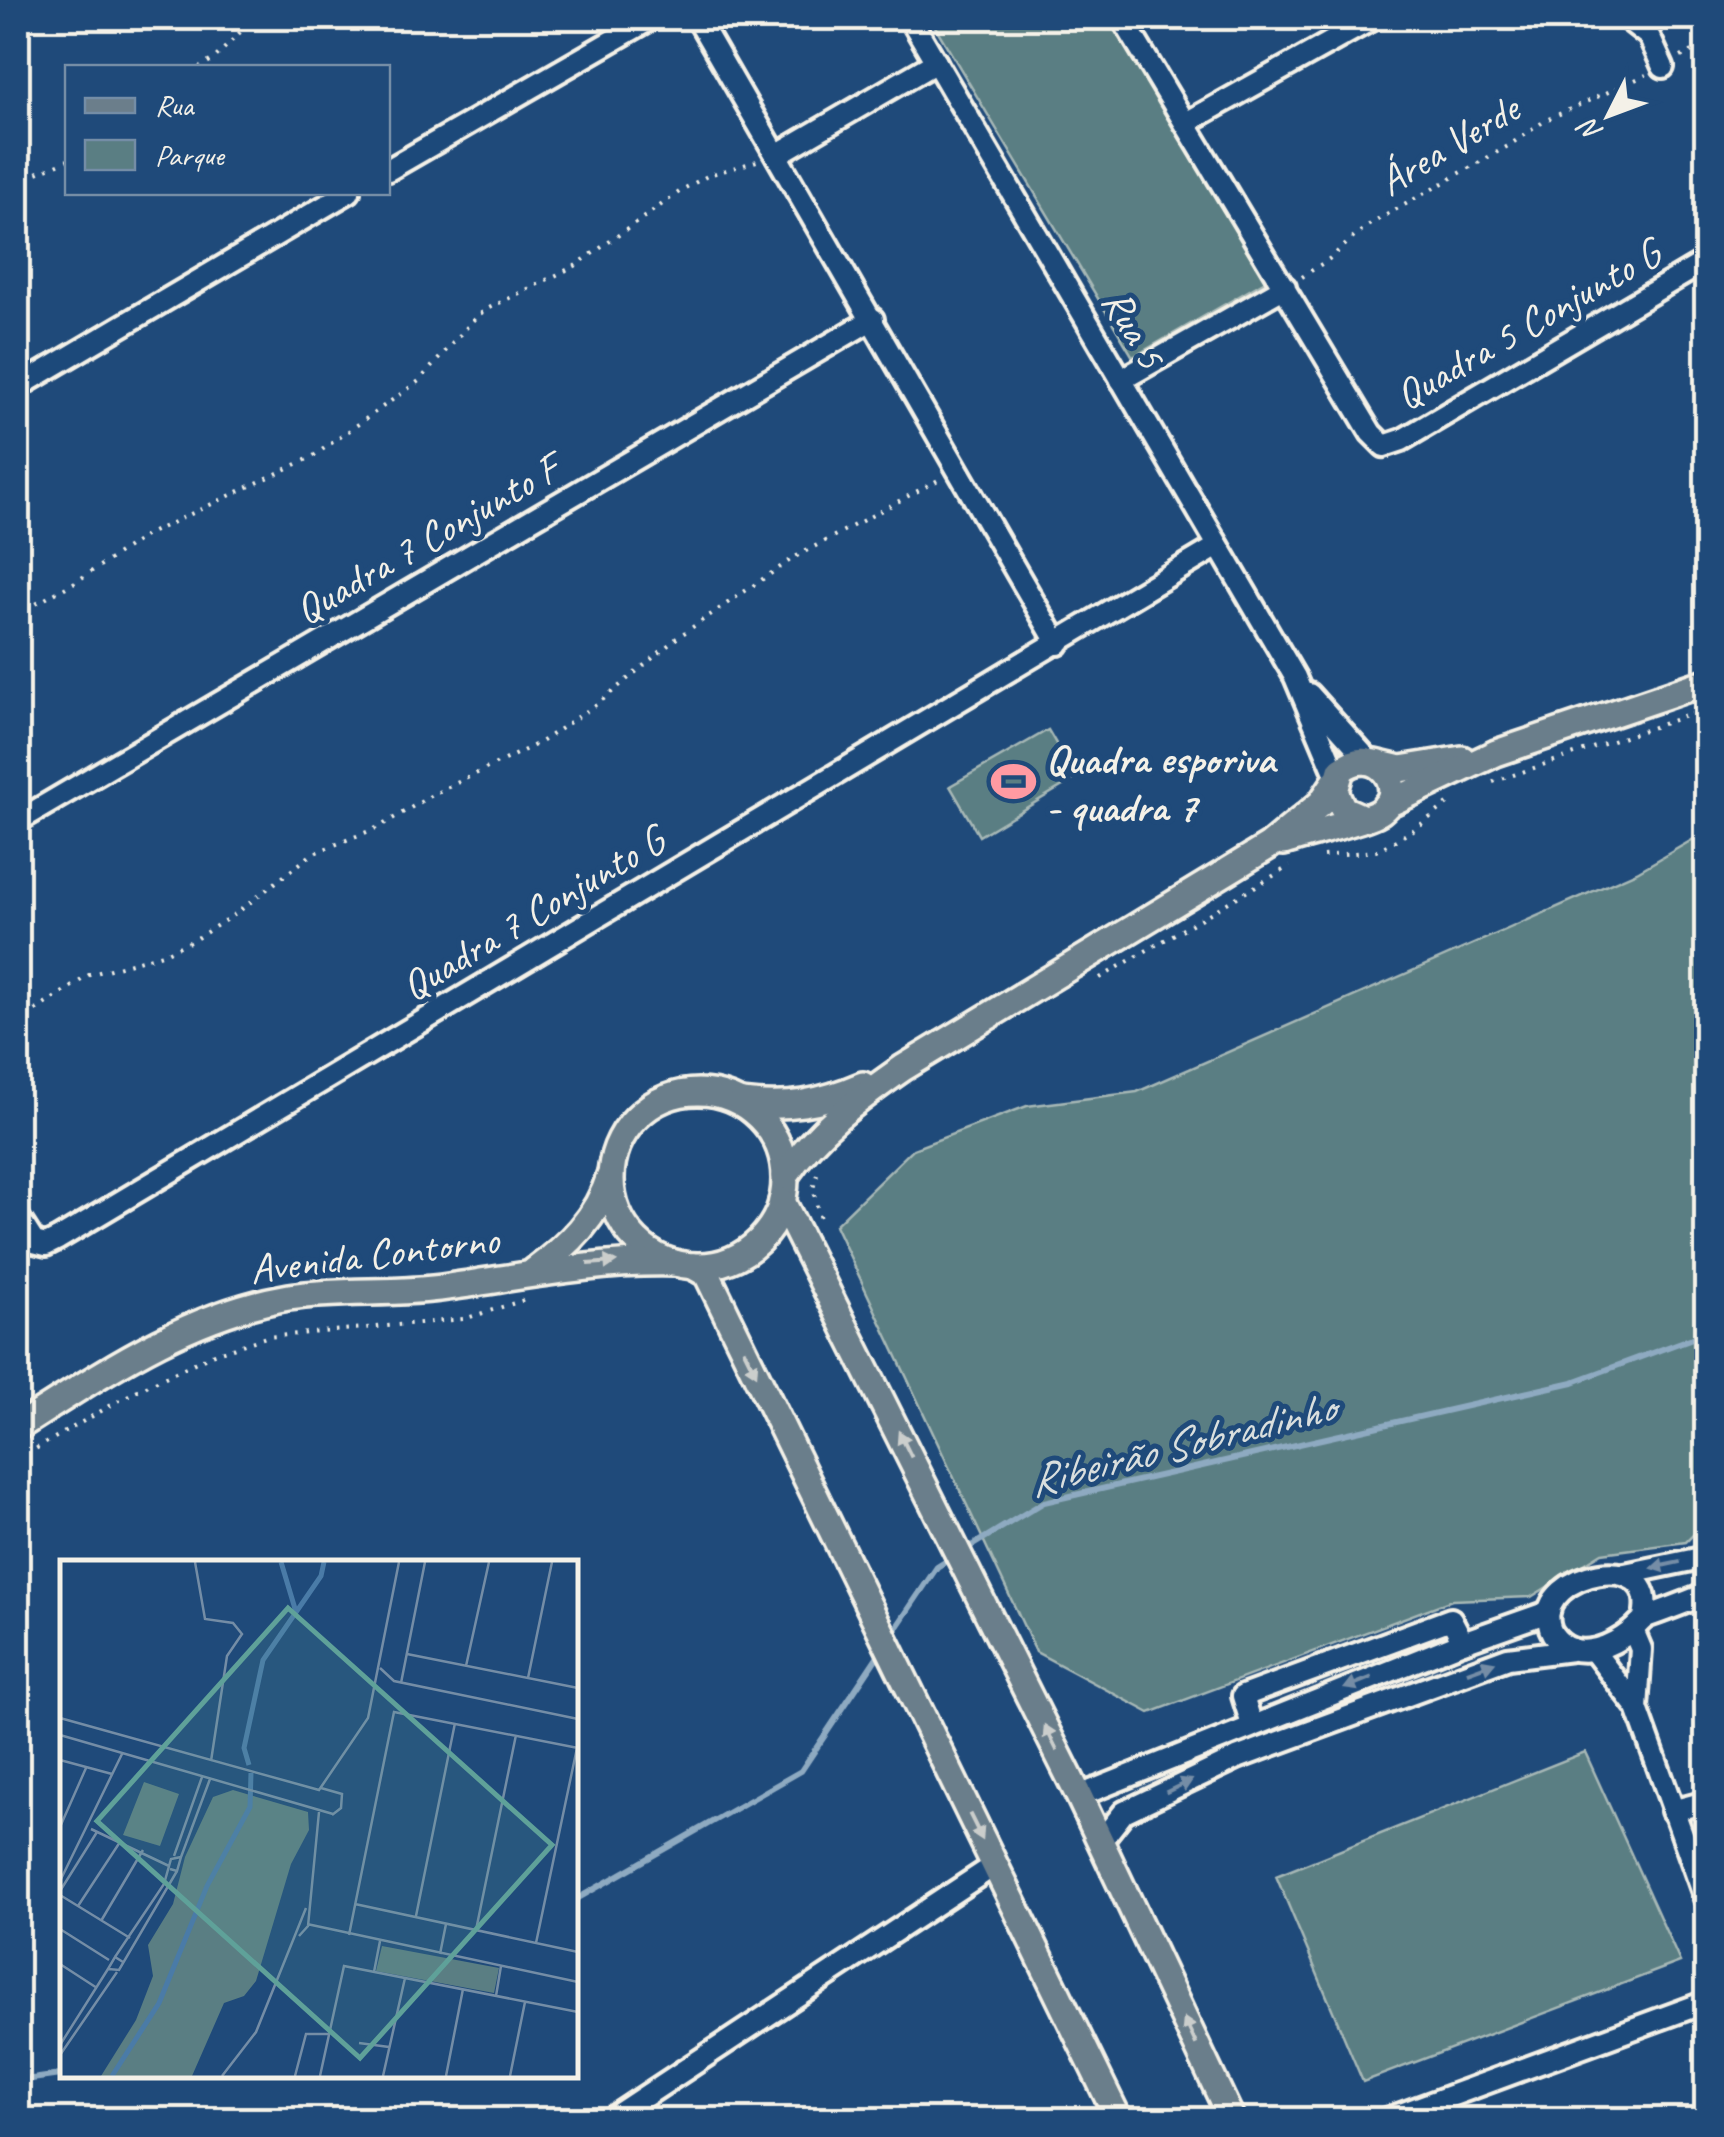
<svg xmlns="http://www.w3.org/2000/svg" width="1724" height="2137" viewBox="0 0 1724 2137" font-family="Caveat,sans-serif">
<rect width="100%" height="100%" fill="#1f4a7a"/>
<filter id="ink" filterUnits="userSpaceOnUse"><feTurbulence type="fractalNoise" baseFrequency=".01" numOctaves="2"/><feDisplacementMap in="SourceGraphic" scale="20" xChannelSelector="R" yChannelSelector="G"/><feConvolveMatrix kernelMatrix="1 2 1 2 8 2 1 2 1" color-interpolation-filters="sRGB"/></filter>
<g filter="url(#ink)">
<g fill="#5a7e83" stroke="#a7b8b6" stroke-width="2.5">
<path d="M930,18H1109L1267,280L1133,357Z"/>
<path d="M1048,730L1076,778L979,836L950,786Z"/>
<path d="M1706,832V1522L1686,1542L1602,1553L1531,1597L1452,1600L1150,1713L1036,1652L835,1225L913,1149L1027,1106L1137,1092L1637,872Z"/>
<path d="M1585,1752L1680,1962L1363,2082L1276,1876Z"/>
</g>
<g fill="none" stroke-linecap="round" stroke-linejoin="round">
<g stroke="#8eaac1" stroke-width="6">
<path d="M963,1551L1044,1502L1573,1382L1706,1333"/>
<path d="M890,1637L937,1567L953,1557"/>
<path d="M575,1900L801,1771L881,1651"/>
<path d="M18,2081L67,2074"/>
</g>
<defs>
<g id="minor">
<path d="M697,18L1058,644"/>
<path d="M910,18L1295,677L1337,777"/>
<path d="M1122,18L1371,433L1384,446L1402,440L1706,261"/>
<path d="M1626,18L1649,36L1663,67"/>
<path d="M1186,123L1374,18"/>
<path d="M778,154L936,62"/>
<path d="M388,170L652,18"/>
<path d="M1121,380L1285,287"/>
<path d="M18,387L349,192"/>
<path d="M1309,694L1369,761"/>
<path d="M18,821L873,319"/>
<path d="M18,1217L34,1242L46,1245L58,1239L1218,546"/>
<path d="M1625,1574L1706,1557"/>
<path d="M1644,1617C1660,1545 1538,1573 1549,1624C1550,1632 1555,1638 1561,1643C1582,1660 1612,1646 1631,1631C1638,1626 1641,1619 1649,1616C1668,1609 1687,1602 1706,1594"/>
<path d="M1633,1630L1641,1649L1637,1708"/>
<path d="M1593,1650L1637,1708L1706,1901"/>
<path d="M1252,1725L1243,1696L1451,1619L1463,1642"/>
<path d="M1079,1796L1463,1642L1548,1612"/>
<path d="M1672,1811L1706,1802"/>
<path d="M1101,1841L1124,1812L1237,1758L1508,1658L1571,1650"/>
<path d="M609,2120L995,1865"/>
<path d="M1385,2120L1706,2002"/>
</g>
<g id="major">
<path d="M1375,763L1400,769L1462,759"/>
<path d="M1386,805L1496,753L1706,682"/>
<path d="M1284,842C1301,836 1371,819 1381,811C1410,788 1375,742 1341,770L1335,791L1343,809L1361,817"/>
<circle cx="698" cy="1179" r="87"/>
<path d="M742,1103C787,1109 821,1103 863,1085"/>
<path d="M785,1176C817,1129 857,1100 903,1068L1269,846L1321,803L1335,782"/>
<path d="M782,1201L1079,1796L1232,2120"/>
<path d="M693,1266L707,1274L1119,2120"/>
<path d="M534,1271C569,1245 597,1218 610,1176"/>
<path d="M18,1427C103,1373 188,1314 289,1297C342,1289 396,1295 448,1287C525,1276 596,1261 674,1263"/>
</g>
</defs>
<use href="#minor" stroke="#f4f1e8" stroke-width="28"/>
<use href="#major" stroke="#f4f1e8" stroke-width="32"/>
<g stroke="#f4f1e8" stroke-width="4" stroke-dasharray="2.5 8" stroke-linecap="butt">
<path d="M1681,57L1706,44"/>
<path d="M199,68L215,58L254,18"/>
<path d="M18,181L68,160"/>
<path d="M1302,277L1329,259L1367,226L1508,146L1546,120L1646,75"/>
<path d="M18,614L77,581L148,534L312,457L419,381L476,317L487,309L575,266L685,188L709,175L757,161"/>
<path d="M1493,782L1706,709"/>
<path d="M1323,856L1376,851L1412,831L1453,800"/>
<path d="M1100,978L1290,866"/>
<path d="M18,1022L89,975L162,954L194,940L238,912L312,854L379,827L432,795L539,743L600,702L678,637L795,557L938,480"/>
<path d="M817,1174L813,1189L821,1224"/>
<path d="M730,1269L776,1238"/>
<path d="M18,1459L136,1391L211,1355L266,1337L464,1319L524,1300"/>
</g>
<use href="#minor" stroke="#1f4a7a" stroke-width="20"/>
<use href="#major" stroke="#6b7e8b" stroke-width="25"/>
</g>
<defs><path id="oneway-solid" d="M-6-.8H1V-3.2L6.5 0L1 3.2V.8H-6Z" transform="scale(2.5)"/></defs>
<g fill="#cbcecc">
<use href="#oneway-solid" transform="translate(602 1263) rotate(-4)"/>
<use href="#oneway-solid" transform="translate(750 1362) rotate(64)"/>
<use href="#oneway-solid" transform="translate(905 1444) rotate(-116)"/>
<use href="#oneway-solid" transform="translate(1051 1738) rotate(-116)"/>
<use href="#oneway-solid" transform="translate(976 1827) rotate(64)"/>
<use href="#oneway-solid" transform="translate(1190 2031) rotate(-115)"/>
</g>
<g fill="#748da6">
<use href="#oneway-solid" transform="translate(1666 1565) rotate(168)"/>
<use href="#oneway-solid" transform="translate(1481 1667) rotate(-20)"/>
<use href="#oneway-solid" transform="translate(1358 1683) rotate(158)"/>
<use href="#oneway-solid" transform="translate(1179 1786) rotate(-26)"/>
</g>
</g>
<defs>
<symbol id="stadium-bare" viewBox="-9 -9 18 18"><path d="M0-5a6.5 5 0 1 0 0 10a6.5 5 0 1 0 0-10ZM-3.5-1.8h7v3.6h-7Z" fill="#ff9aa2" stroke="#1f4a7a" stroke-width="2.5" paint-order="stroke"/></symbol>
</defs>
<g fill-rule="evenodd">
<use href="#stadium-bare" x="982" y="750" width="63" height="63"/>
</g>
<g text-anchor="middle" stroke-width="10" stroke-linejoin="round" paint-order="stroke">
<g font-size="42" fill="#f4f1e8" stroke="#1f4a7a">
<text transform="translate(1448 144) rotate(-31)" y="15">Área Verde</text>
<text transform="translate(1527 323) rotate(-30)" y="15">Quadra 5 Conjunto G</text>
<text transform="translate(1135 328) rotate(60)" y="15">Rua 5</text>
<text transform="translate(426 538) rotate(-30)" y="15">Quadra 7 Conjunto F</text>
<text transform="translate(532 912) rotate(-31)" y="15">Quadra 7 Conjunto G</text>
<text transform="translate(374 1253) rotate(-7)" y="15">Avenida Contorno</text>
</g>
<g font-size="42" font-weight="bold" fill="#f4f1e8" stroke="#1f4a7a" text-anchor="start">
<text x="1046" y="773">Quadra esporiva<tspan x="1046" dy="48">- quadra 7</tspan></text>
</g>
<g font-size="45" font-style="italic" fill="#dadfde" stroke="#1f4a7a">
<text transform="translate(1181 1443) rotate(-14)" y="16">Ribeirão Sobradinho</text>
</g>
</g>
<g transform="translate(60 1560)">
<rect width="518" height="518" fill="#1f4a7a"/>
<path d="M84,222L119,234L100,286L63,275ZM173,230L248,252L249,270L231,304L196,421L184,436L164,443L132,516H41L76,460L93,416L88,385L113,344L125,297L153,237ZM322,386L439,408L434,433L316,411Z" fill="#5a7e83"/>
<path fill="none" stroke="#4a7ba7" stroke-width="5" d="M221,2L236,52M189,205L184,188L203,100L261,16L264,2M52,516L99,443L147,326L190,247L191,213"/>
<path fill="none" stroke="#748da6" stroke-width="2.5" d="M135,2L145,59L173,63L182,74L167,96L151,201M347,94L518,128M406,106L429,2M320,108L334,121L518,159M468,118L492,2M341,123L365,2M0,158L259,230L308,158L339,2M0,175L273,254M0,200L52,214M261,228L282,234L281,248L272,255M0,267L26,208M31,269L109,306M114,296L142,217M121,297L150,219M0,321L62,194M0,331L37,272M0,335L70,378M295,344L518,392M18,346L60,282M356,356L395,163M41,361L83,290M247,364L518,422M0,369L49,400M416,370L456,175M289,375L334,152L518,188M239,376L248,366L259,252M476,383L517,188M380,394L386,364M55,397L104,324L111,299L121,297L117,311L110,309M63,402L55,397L48,409L59,410L117,311M0,404L37,428M314,412L320,381M436,436L441,406M299,483L329,487M0,485L48,409M0,495L57,412M162,516L196,472L246,348M235,516L246,474H268M260,516L284,406L518,452M323,516L345,418M386,516L403,429M450,516L465,442"/>
<path fill="#5fa199" fill-opacity="0.15" stroke="#5fa199" stroke-width="5" d="M228,48L492,285L300,498L37,261Z"/>
<rect width="518" height="518" fill="none" stroke="#f4f1e8" stroke-width="5"/>
</g>
<rect width="1724" height="2137" fill="none" stroke="#1f4a7a" stroke-width="60"/>
<rect x="30" y="30" width="1664" height="2077" fill="none" stroke="#f4f1e8" stroke-width="4" filter="url(#ink)"/>
<rect x="65" y="65" width="325" height="130" fill="#1f4a7a" stroke="#748da6" stroke-width="2.5"/>
<rect x="85" y="98" width="50" height="15" fill="#6b7e8b" stroke="#748da6" stroke-width="2.5"/>
<text x="155" y="115" font-size="30" fill="#f4f1e8">Rua</text>
<rect x="85" y="140" width="50" height="30" fill="#5a7e83" stroke="#748da6" stroke-width="2.5"/>
<text x="155" y="165" font-size="30" fill="#f4f1e8">Parque</text>
<g transform="translate(1609 115) rotate(228)" stroke="#1f4a7a" stroke-width="8" paint-order="stroke">
<path d="M0-8L18 38L0 25L-18 38Z" fill="#f4f1e8"/>
<text y="-15" font-size="28" font-weight="bold" text-anchor="middle" fill="#f4f1e8">N</text>
</g>
</svg>
